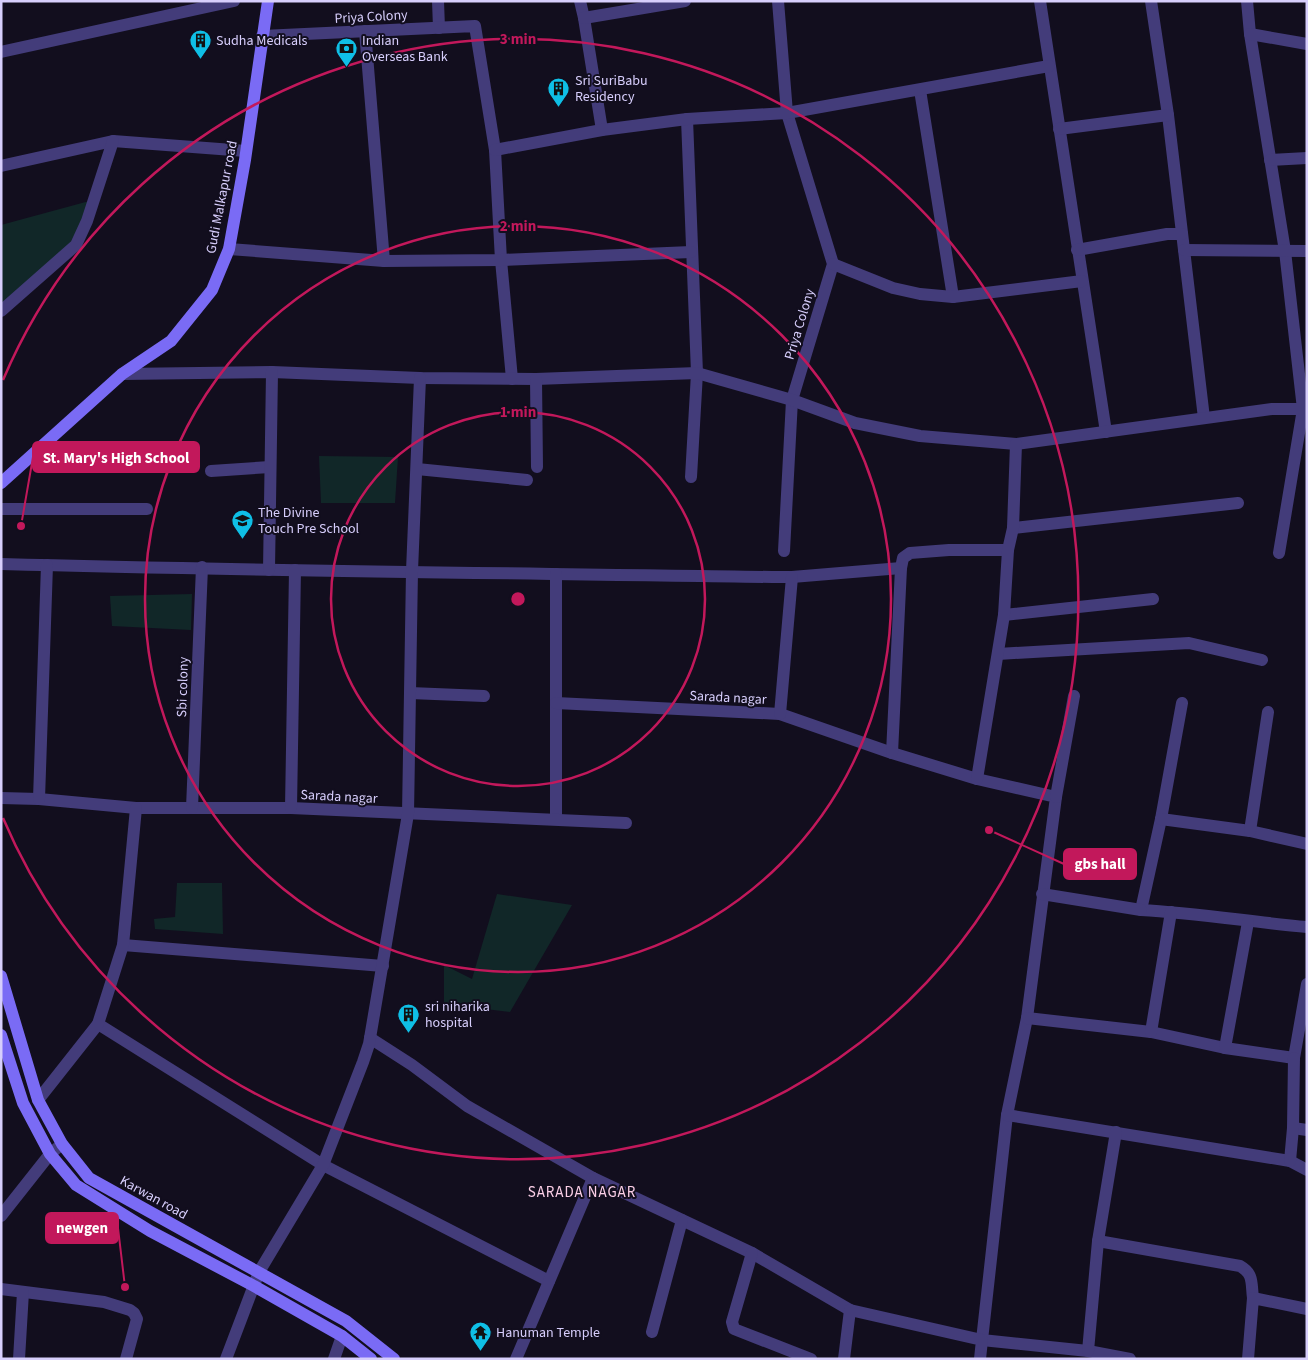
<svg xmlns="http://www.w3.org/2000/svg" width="1308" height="1360" viewBox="0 0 1308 1360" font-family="'Source Sans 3',sans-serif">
<rect width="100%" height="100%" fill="#120e1e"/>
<g fill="#112728">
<path d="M93,200L77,245L1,304V225Z"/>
<path d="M319,456L398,457L395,503H321Z"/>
<path d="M192,594L191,630L112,626L110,596Z"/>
<path d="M177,883H222L223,934L155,929L154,919L175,917Z"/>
<path d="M497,894L572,905L510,1012L444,1004V965L472,979Z"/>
</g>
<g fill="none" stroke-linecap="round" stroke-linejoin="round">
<g stroke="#433c7a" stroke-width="12">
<path d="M438,1L439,28"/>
<path d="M580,1L584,18L602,130"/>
<path d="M778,1L787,113L833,264L792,400L784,551"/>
<path d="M1040,1L1106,432"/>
<path d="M1151,1L1168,115L1204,418"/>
<path d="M1247,1L1250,34L1285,251L1303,409L1279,553"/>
<path d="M584,18L685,1"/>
<path d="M365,31L384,261"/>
<path d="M1250,34L1307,44"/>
<path d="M262,36L475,26L495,150L501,260L512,379"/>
<path d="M1,52L234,1"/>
<path d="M920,90L953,297"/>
<path d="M687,119L697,373L691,477"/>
<path d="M1059,129L1168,115"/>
<path d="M495,150L602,130L687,119L787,113L1049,66"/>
<path d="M1270,160L1307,158"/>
<path d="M1,166L113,141L246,151"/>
<path d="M229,249L384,261L501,260L691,252"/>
<path d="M1077,250L1167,234H1182"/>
<path d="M1184,250L1307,251"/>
<path d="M833,264L893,288L920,294L953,297L1082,281"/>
<path d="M1,311L76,245L87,221L113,141"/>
<path d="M122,374L272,372L420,378L536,379L697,373L792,400L855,423L920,436L1016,444L1272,409H1307"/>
<path d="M536,379L537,467"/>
<path d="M417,469L527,480"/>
<path d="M211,471L270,467"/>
<path d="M1,509H147"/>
<path d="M1013,528L1238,503"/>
<path d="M1,564C258,571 515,573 772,577H792L901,568"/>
<path d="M269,570L272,372"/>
<path d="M556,574V819"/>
<path d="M1004,615L1153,599"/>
<path d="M998,654L1189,643L1262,660"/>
<path d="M410,693L484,696"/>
<path d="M556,703L780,714L892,753L977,779L1056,797L1027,1018L1007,1115L982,1340L1088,1351L1130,1359"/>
<path d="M1182,703L1161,819L1141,910C1196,913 1251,922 1307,927"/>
<path d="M780,714L792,577"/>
<path d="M892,753L901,568L903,558L910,553L949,550H1008"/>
<path d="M977,779L1004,615L1008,550L1013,528L1016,444"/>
<path d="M1056,797L1074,696"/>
<path d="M1,798L39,799L136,808H291L626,823"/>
<path d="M39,799L47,565"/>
<path d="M192,808L202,567"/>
<path d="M291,808L295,570"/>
<path d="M1161,819L1250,831L1307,844"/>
<path d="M1250,831L1268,712"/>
<path d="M1042,894L1141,910"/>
<path d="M123,945L383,966"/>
<path d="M1027,1018L1151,1032L1225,1048L1294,1058L1307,984"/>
<path d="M98,1024L323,1165L549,1281"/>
<path d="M1151,1032L1171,912"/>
<path d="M370,1038L412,1065L467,1106L593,1178L752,1253L850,1310"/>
<path d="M1225,1048L1248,922"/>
<path d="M38,1100L98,1024L123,945L136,808"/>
<path d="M1007,1115L1290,1161L1307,1170"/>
<path d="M1293,1128L1307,1130"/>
<path d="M1290,1161L1293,1128L1294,1058"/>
<path d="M1,1216L50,1154L62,1144"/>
<path d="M1098,1241L1240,1266C1254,1274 1251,1283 1253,1298"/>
<path d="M752,1253L732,1322L734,1329L811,1359"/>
<path d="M1,1289L104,1302L130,1310L134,1313L137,1319L126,1359"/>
<path d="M652,1332L682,1220"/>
<path d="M1088,1351L1098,1241L1116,1132"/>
<path d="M19,1359L23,1292"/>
<path d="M226,1359L259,1272L323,1165L363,1062L369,1044L408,814L412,571L420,378"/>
<path d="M334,1359L342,1336"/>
<path d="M516,1359L593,1178"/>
<path d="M844,1359L850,1310L982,1340L980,1359"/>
<path d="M1248,1359L1253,1298L1307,1309"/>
</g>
<g stroke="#7a6bf5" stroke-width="12">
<path d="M1,483L122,374L171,341L212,290L229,249L245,160L268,1"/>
<path d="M1,976L38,1100L62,1144L89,1178L346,1321L394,1359"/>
<path d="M1,1035L23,1103L50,1154L76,1185L150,1231L254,1286L342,1336L371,1359"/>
</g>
</g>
<g fill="none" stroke="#c2185b" stroke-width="2.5">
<circle cx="518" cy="599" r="187"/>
<circle cx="518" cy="599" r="373"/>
<path d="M3 380A560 560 0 1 1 3 818"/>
</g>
<defs>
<symbol id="building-pin" viewBox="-11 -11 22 30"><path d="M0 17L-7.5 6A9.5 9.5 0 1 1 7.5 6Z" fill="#0fbfe6" stroke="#120e1e"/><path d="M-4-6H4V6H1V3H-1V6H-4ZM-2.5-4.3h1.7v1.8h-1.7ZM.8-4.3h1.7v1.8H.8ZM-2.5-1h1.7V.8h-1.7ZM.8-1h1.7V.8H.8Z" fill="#111"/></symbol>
<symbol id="bank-pin" viewBox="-11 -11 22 30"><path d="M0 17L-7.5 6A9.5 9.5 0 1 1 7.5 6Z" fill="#0fbfe6" stroke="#120e1e"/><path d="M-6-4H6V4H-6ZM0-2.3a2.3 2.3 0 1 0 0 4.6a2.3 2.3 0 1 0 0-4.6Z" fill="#111"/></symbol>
<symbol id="university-pin" viewBox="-11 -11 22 30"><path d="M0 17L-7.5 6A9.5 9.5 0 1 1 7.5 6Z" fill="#0fbfe6" stroke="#120e1e"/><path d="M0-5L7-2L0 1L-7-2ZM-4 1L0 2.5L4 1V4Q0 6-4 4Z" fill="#111"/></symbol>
<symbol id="temple-pin" viewBox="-11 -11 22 30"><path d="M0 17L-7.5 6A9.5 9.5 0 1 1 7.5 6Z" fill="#0fbfe6" stroke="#120e1e"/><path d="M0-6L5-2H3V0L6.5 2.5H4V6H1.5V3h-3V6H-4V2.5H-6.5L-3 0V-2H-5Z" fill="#111"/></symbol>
</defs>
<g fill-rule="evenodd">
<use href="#building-pin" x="188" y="28" width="25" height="34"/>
<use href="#bank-pin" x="334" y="36" width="25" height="34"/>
<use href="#building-pin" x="546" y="76" width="25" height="34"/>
<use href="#university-pin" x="230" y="508" width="25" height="34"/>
<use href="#building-pin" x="396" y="1002" width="25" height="34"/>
<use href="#temple-pin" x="468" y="1320" width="25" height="34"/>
</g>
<g text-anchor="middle" stroke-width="4" stroke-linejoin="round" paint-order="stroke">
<g font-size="14" fill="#d7cefc" stroke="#120e1e">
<text transform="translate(371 16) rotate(-3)" y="5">Priya Colony</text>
<text transform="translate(221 197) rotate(-79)" y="5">Gudi Malkapur road</text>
<text transform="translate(799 324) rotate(-73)" y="5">Priya Colony</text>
<text transform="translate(182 687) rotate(-88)" y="5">Sbi colony</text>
<text transform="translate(728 697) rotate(3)" y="5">Sarada nagar</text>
<text transform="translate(339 796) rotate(3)" y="5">Sarada nagar</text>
<text transform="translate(154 1197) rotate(29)" y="5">Karwan road</text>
</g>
<g font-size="14" fill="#d7cefc" stroke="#120e1e" text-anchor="start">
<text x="216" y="45">Sudha Medicals</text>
<text x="362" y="45">Indian<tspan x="362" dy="16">Overseas Bank</tspan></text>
<text x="575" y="85">Sri SuriBabu<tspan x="575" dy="16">Residency</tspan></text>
<text x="258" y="517">The Divine<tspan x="258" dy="16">Touch Pre School</tspan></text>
<text x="425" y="1011">sri niharika<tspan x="425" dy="16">hospital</tspan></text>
<text x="496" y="1337">Hanuman Temple</text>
</g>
<g font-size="15" letter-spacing="1" fill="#fcd0e8" stroke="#120e1e">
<text x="582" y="1197">SARADA NAGAR</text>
</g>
</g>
<circle cx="518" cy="599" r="8" fill="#c2185b" stroke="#120e1e" stroke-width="2.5"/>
<g font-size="15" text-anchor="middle" font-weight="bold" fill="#c2185b" stroke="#120e1e" stroke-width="4" stroke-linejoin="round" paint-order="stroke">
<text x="518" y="44">3 min</text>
<text x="518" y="231">2 min</text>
<text x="518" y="417">1 min</text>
</g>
<path fill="none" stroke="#c2185b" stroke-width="2" d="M21 526L33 457M989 830L1064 864M125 1287L118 1228"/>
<g fill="#c2185b" stroke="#120e1e" stroke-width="2">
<circle cx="21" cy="526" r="5"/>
<circle cx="989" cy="830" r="5"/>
<circle cx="125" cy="1287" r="5"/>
</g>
<g fill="#c2185b" stroke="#c2185b" stroke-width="2">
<rect x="33" y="442" width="166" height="30" rx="5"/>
<rect x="1064" y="849" width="72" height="30" rx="5"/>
<rect x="46" y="1213" width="72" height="30" rx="5"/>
</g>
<g font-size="15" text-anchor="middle" font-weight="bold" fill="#fff">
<text x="116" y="463">St. Mary's High School</text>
<text x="1100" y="869">gbs hall</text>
<text x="82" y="1233">newgen</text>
</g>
<rect width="1308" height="1360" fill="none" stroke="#d7cefc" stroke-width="5"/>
</svg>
